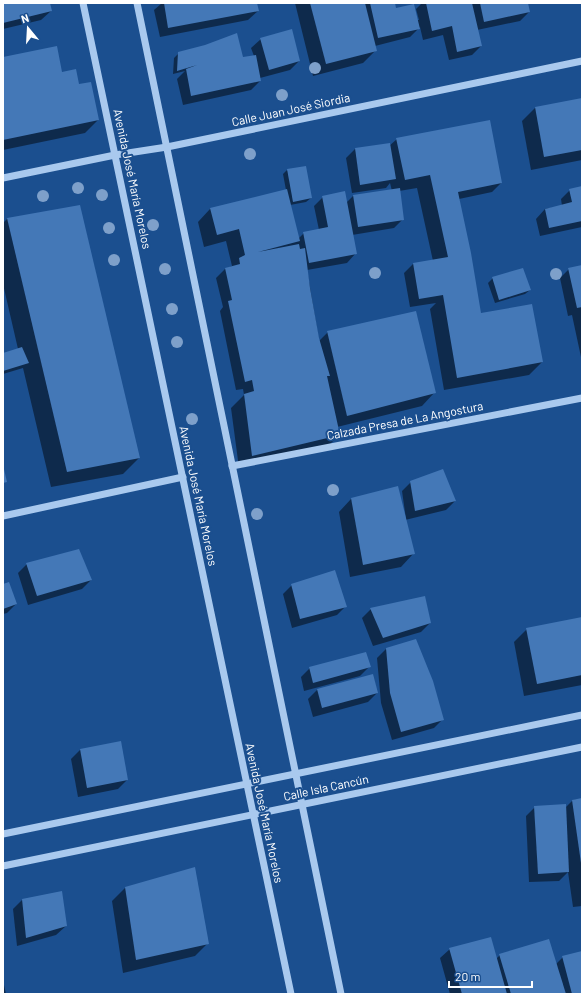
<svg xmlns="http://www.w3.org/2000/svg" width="585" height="997" viewBox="0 0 585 997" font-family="Barlow,sans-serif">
<rect width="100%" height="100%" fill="#1b4f8f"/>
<g fill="#0007">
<path d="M3,3H49L51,11L41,20L3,29Z"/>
<path d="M162,3H256L258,11L248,20L160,37L154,10Z"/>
<path d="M295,3H394L395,9L417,20H419L416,9L422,3H527L529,12L520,21L477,30L481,46L472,55L449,60L443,35L423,40L420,27L410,37L375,46L376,50L363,63L313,76Z"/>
<path d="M261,39L299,61L290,70L260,78V81L251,90L183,105L177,79L185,71L173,74L174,58L179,53L242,58L254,56L251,48Z"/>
<path d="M3,58L61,74L78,85L98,120L85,133L3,150Z"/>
<path d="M582,99V160L531,170L522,121L535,108Z"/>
<path d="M397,139L501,183L492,192L459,199L480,314L542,362L529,375L444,390L430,309L436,303L410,307L404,273L413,264L433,261L417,188L399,191L403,219L394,228L352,235L356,253L347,263L307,270L319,341L328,332L434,393L422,406L337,427L339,435L326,448L239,468L231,408L244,395L243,389L236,390L220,311L223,307L216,278L225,269L232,266L226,241L204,247L198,222L210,209L286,190L283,174L287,170L311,198L306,202L290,205L298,239L304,233L319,230L314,206L323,197L346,203L353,196L392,191L390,183L386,188L352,193L346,158L355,149L389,144V146Z"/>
<path d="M582,187V227L540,236L536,219L545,209L562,206L561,199L570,190Z"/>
<path d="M79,207L139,458L123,474L51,487L23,368L3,374V354L18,349L3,284V223L7,219Z"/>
<path d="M582,266V357H581L572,315L568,316L560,278L569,269Z"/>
<path d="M493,278L530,290L525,294L495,303L488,283Z"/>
<path d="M411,482L455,501L446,510L405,520L413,554L401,567L350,577L339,512L351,499L406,519L402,491Z"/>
<path d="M27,564L91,580L82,589L28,605L18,573Z"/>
<path d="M3,585L16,604L7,613L3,614Z"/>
<path d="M292,585L346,606L337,615L292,628L283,594Z"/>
<path d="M371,609L430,623L421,632L373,646L362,618Z"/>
<path d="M582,618V685L524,696L514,642L527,629Z"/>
<path d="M386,649L443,719L434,728L392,740L381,703L377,658Z"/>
<path d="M369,667L360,676L304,691L301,677L310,668Z"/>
<path d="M372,675L377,693L368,702L313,717L308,699L317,690Z"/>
<path d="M120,742L127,780L118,789L78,797L71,759L80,750Z"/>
<path d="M582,799V906L573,907L568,872L559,881L529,882L526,816L535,807L565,808L573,800Z"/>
<path d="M194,869L208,943L195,956L123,973L112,901L125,888Z"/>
<path d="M22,900L66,926L56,935L17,946L13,909Z"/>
<path d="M450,949L496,959L500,955L556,964L563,957L582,952V994H450L440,958Z"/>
<path d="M3,985H4L6,994H3Z"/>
</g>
<g fill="#4478b7">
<path d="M3,3H50L52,11L3,23Z"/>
<path d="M164,3H257L259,11L168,28Z"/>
<path d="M310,3H365L377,51L326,64Z"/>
<path d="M370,3H395L396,8L414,4L420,29L378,38Z"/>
<path d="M426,3H472L482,46L457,52L452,26L432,31Z"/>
<path d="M480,3H528L530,12L484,22Z"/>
<path d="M292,29L300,61L269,70L260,38Z"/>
<path d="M237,33L243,57L256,55L261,81L191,96L186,69L197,65L177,71L178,52L205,45Z"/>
<path d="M57,46L62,72L76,69L79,84L91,82L99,120L3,140V57Z"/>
<path d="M582,98V150L544,157L535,107Z"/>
<path d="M490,120L502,183L458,192L471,253L481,313L532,304L543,362L457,378L443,295L419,299L413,263L448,257L430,175L405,180L396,138Z"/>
<path d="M390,143L396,179L360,185L355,148Z"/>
<path d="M306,166L312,198L293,202L287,169Z"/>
<path d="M582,186V221L549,228L545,209L572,202L569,189Z"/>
<path d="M400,188L404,220L358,227L353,195Z"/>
<path d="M287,189L300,241L258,252L299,244L300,249L305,248L310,288L319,338L330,376H327L340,435L252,456L244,394L254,391L252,380L245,382L228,301L232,300L225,268L240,264L239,258L245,255L239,229L217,235L210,208Z"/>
<path d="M345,191L357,254L309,263L303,232L328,227L322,196Z"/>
<path d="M80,205L140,458L67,472L7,218Z"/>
<path d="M582,265V307L577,308L568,268Z"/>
<path d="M523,268L531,290L499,300L492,277Z"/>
<path d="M416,311L436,393L347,416L327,331Z"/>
<path d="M22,347L29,363L3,371V353Z"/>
<path d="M3,465L7,482L3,483Z"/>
<path d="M443,469L456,501L415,511L410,481Z"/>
<path d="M398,486L415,554L363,565L351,498Z"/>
<path d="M79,549L92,580L37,596L26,563Z"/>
<path d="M335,570L347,607L300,619L291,584Z"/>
<path d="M9,582L17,604L3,609V584Z"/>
<path d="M425,596L431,623L383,638L370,608Z"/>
<path d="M582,617V675L537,684L526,628Z"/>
<path d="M416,639L433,681L444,720L401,732L390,693L386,648Z"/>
<path d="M366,652L371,667L313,683L309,667Z"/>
<path d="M373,674L378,693L322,708L317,689Z"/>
<path d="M121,741L128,780L87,788L80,749Z"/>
<path d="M582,798V863H581L572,800Z"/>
<path d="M566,804L569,872L538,874L534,806Z"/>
<path d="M195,867L209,944L136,960L125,887Z"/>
<path d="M62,891L67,926L26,938L22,899Z"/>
<path d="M491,937L507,994H462L449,948Z"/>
<path d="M549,939L566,994H511L499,954Z"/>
<path d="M582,951V994H572L562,956Z"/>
</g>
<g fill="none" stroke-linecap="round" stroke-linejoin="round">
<g stroke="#a9c9ee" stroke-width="7">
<path d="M83,3L291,994"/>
<path d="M137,3L341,994"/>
<path d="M3,178L115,155L167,147L582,61"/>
<path d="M232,466L582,398"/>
<path d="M3,516L183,477"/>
<path d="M3,834L582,715"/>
<path d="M3,866L582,747"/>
</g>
</g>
<g fill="#7ea0ca">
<circle cx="315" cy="68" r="6"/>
<circle cx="282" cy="95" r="6"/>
<circle cx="250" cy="154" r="6"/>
<circle cx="78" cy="188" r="6"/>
<circle cx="102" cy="195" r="6"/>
<circle cx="43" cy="196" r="6"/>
<circle cx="153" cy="225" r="6"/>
<circle cx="109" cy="228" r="6"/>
<circle cx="114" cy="260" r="6"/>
<circle cx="165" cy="269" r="6"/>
<circle cx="375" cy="273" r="6"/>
<circle cx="556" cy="274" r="6"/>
<circle cx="172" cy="309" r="6"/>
<circle cx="177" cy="342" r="6"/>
<circle cx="192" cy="419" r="6"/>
<circle cx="333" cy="490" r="6"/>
<circle cx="257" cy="514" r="6"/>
</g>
<g text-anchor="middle" stroke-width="4" stroke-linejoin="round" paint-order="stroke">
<g font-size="12" fill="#fff" stroke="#1b4f8f">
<text transform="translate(291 110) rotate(-12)" y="4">Calle Juan José Siordia</text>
<text transform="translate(132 179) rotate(78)" y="4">Avenida José María Morelos</text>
<text transform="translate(405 421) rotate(-11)" y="4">Calzada Presa de La Angostura</text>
<text transform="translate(198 496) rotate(78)" y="4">Avenida José María Morelos</text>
<text transform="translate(326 788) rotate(-12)" y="4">Calle Isla Cancún</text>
<text transform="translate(264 813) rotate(78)" y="4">Avenida José María Morelos</text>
</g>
</g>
<rect width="585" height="997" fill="none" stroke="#ffffff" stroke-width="8"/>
<g transform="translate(28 28) rotate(342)" stroke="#1b4f8f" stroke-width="3" paint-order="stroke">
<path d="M0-3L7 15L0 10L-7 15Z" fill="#ffffff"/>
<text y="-6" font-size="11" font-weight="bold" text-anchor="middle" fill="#ffffff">N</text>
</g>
<path d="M449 981v6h83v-6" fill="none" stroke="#ffffff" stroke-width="2"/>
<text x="455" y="981" font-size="12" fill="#ffffff" stroke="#1b4f8f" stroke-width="3" paint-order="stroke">20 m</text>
</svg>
